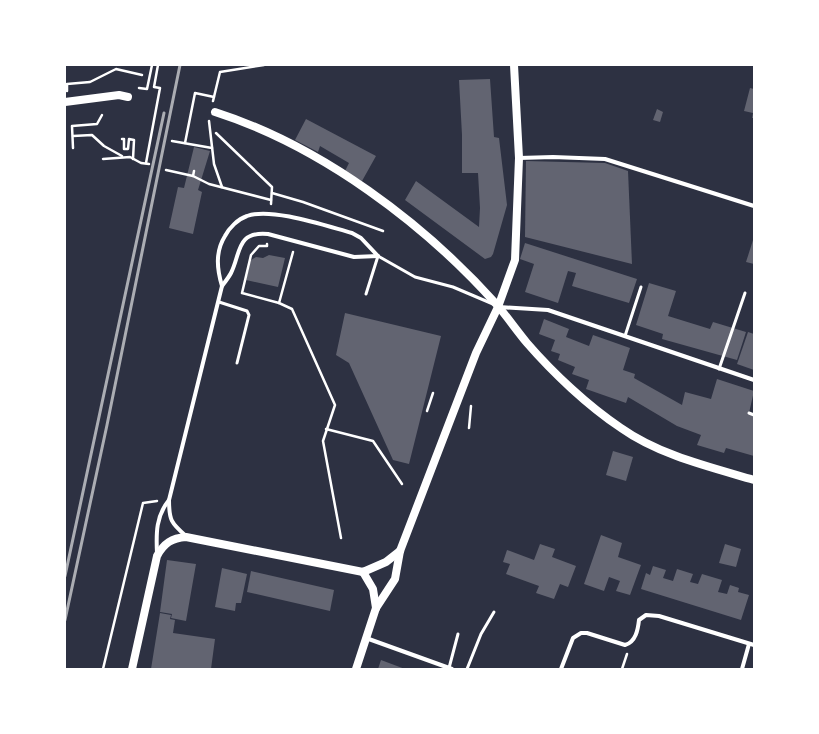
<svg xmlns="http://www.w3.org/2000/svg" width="819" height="734" viewBox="0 0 819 734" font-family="Bitter,serif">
<rect width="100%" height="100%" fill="#2d3142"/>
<g fill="#626471">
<path d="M490,79L494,137L499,138L507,205L493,254L491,257L485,259L405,200L416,181L479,227L480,208L478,173H462V135L459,80Z"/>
<path d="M750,88L754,89V118H752L753,113L744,111Z"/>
<path d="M657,109L663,112L660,122L653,120Z"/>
<path d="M306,119L376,156L362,181L345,171L349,163L320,146L318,152L295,140Z"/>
<path d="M194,147L210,151L198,190L202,192L193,234L169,228L178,187L184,188Z"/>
<path d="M526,161L605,163L628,171L632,264L525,237Z"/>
<path d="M754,237V264L746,262Z"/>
<path d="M525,243L637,279L629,303L572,286L576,273L568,271L558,303L525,292L534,264L520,259Z"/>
<path d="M269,255L285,258L278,287L246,280L251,260L256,257L263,258Z"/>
<path d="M649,283L676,291L668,316L710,329L713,322L746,332L737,360L662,339L663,334L636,325Z"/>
<path d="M345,313L441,336L409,464L393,460L349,363L336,355Z"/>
<path d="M544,319L569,329L566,337L589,346L593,335L630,348L623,370L635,374L634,378L682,405L685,392L711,399L717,379L754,391L749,413L754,415V456L726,448L724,453L697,445L701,435L677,426L628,397L626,403L586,389L589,380L572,374L575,367L558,360L560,354L551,351L555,340L539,334Z"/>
<path d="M748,332L754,334V370L737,364Z"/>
<path d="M613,451L633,457L626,481L606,475Z"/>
<path d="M601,535L622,543L618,557L641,565L630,595L616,591L620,581L609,577L604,591L584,584Z"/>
<path d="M540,544L555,549L552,557L576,566L568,587L560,584L554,599L536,593L539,586L506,574L510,564L503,562L507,550L534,560Z"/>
<path d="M725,544L741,549L736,567L719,563Z"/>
<path d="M167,560L196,564L186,621L171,618L172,614L160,612Z"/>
<path d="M653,566L666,570L663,578L673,581L677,569L693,574L690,582L698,584L702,574L722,580L718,592L727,594L730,585L739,588L738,592L749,595L741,620L641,589L646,573L650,575Z"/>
<path d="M222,568L247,574L241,603H236L235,611L215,607Z"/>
<path d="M251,571L334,590L330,611L247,592Z"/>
<path d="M160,613L171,615L170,619L175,620L173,633L215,639L211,669H151Z"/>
<path d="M381,660L405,669H378Z"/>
</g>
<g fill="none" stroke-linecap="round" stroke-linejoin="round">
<g stroke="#fff" stroke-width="2.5">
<path d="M139,88L147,89L152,65"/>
<path d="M67,91V84L90,82L116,69L142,75"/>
<path d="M213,101L220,72L264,65"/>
<path d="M209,121L214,164L222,187"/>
<path d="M216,133L272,187L271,204"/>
<path d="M73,136L92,135L104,146L122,156"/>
<path d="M122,139H124V149H128L129,139L134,140L133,159"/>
<path d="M172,141L212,148"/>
<path d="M185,143L195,93L214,97"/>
<path d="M73,148L72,126L97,124L102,115"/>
<path d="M103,159L130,157L141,163L149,164"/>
<path d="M146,163L160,88L154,87L158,65"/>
<path d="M166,170L193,176"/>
<path d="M194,171L193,176L209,184L271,200"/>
<path d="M272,193L303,202L383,231"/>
<path d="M267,244V246H259L251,255L242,293L279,303L292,309L335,405L323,441L341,538"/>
<path d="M279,303L293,252"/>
<path d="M427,411L433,393"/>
<path d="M469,428L471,406"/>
<path d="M326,429L373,441L402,484"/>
<path d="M103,669L143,503L157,501"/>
<path d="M622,669L627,654"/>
</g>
<g stroke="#fff" stroke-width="3">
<path d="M366,294L378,256L415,277L453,287L493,304"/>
<path d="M219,302L247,311L249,315L237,363"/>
<path d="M625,336L641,287"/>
<path d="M719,369L745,293"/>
<path d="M749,413L754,415"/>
<path d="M449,668L458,634"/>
<path d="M467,669L481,634L494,612"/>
</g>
<g stroke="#fff" stroke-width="4">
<path d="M519,158L553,157L605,159L754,206"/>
<path d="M222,286C217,269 215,252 225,236C229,228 238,219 247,216C271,207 326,226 352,233L361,238L378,256"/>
<path d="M499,307L548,310L754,380"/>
<path d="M186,536C171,523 169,520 169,500L222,286C225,282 229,277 231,273C241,253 236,231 268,234L354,257L378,256"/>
<path d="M157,553C156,533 156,516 169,500"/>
<path d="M366,638L452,669"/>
<path d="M561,669L573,638L581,633H587L625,645C636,642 638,629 639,620L646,615L659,616L754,645"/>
<path d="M742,669L749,644"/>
</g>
<g stroke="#fff" stroke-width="8">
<path d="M65,102L119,95L128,97"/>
<path d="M215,112C321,146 424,223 498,306C508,318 517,331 527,343C553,373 588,406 621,428C659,455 710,467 754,480"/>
<path d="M363,572L373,589L376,608"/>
<path d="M132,669L157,556C164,543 172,538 186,537L363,572L386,562L400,551"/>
<path d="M356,669L376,608L395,579L400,551L476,353L498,307L515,260L519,158L514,65"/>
</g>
<g stroke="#abadb3" stroke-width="3">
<path d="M65,576L164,113"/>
<path d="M65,620L107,425L180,65"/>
</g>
</g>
<rect width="819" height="734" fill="none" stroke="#ffffff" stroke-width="132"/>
</svg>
